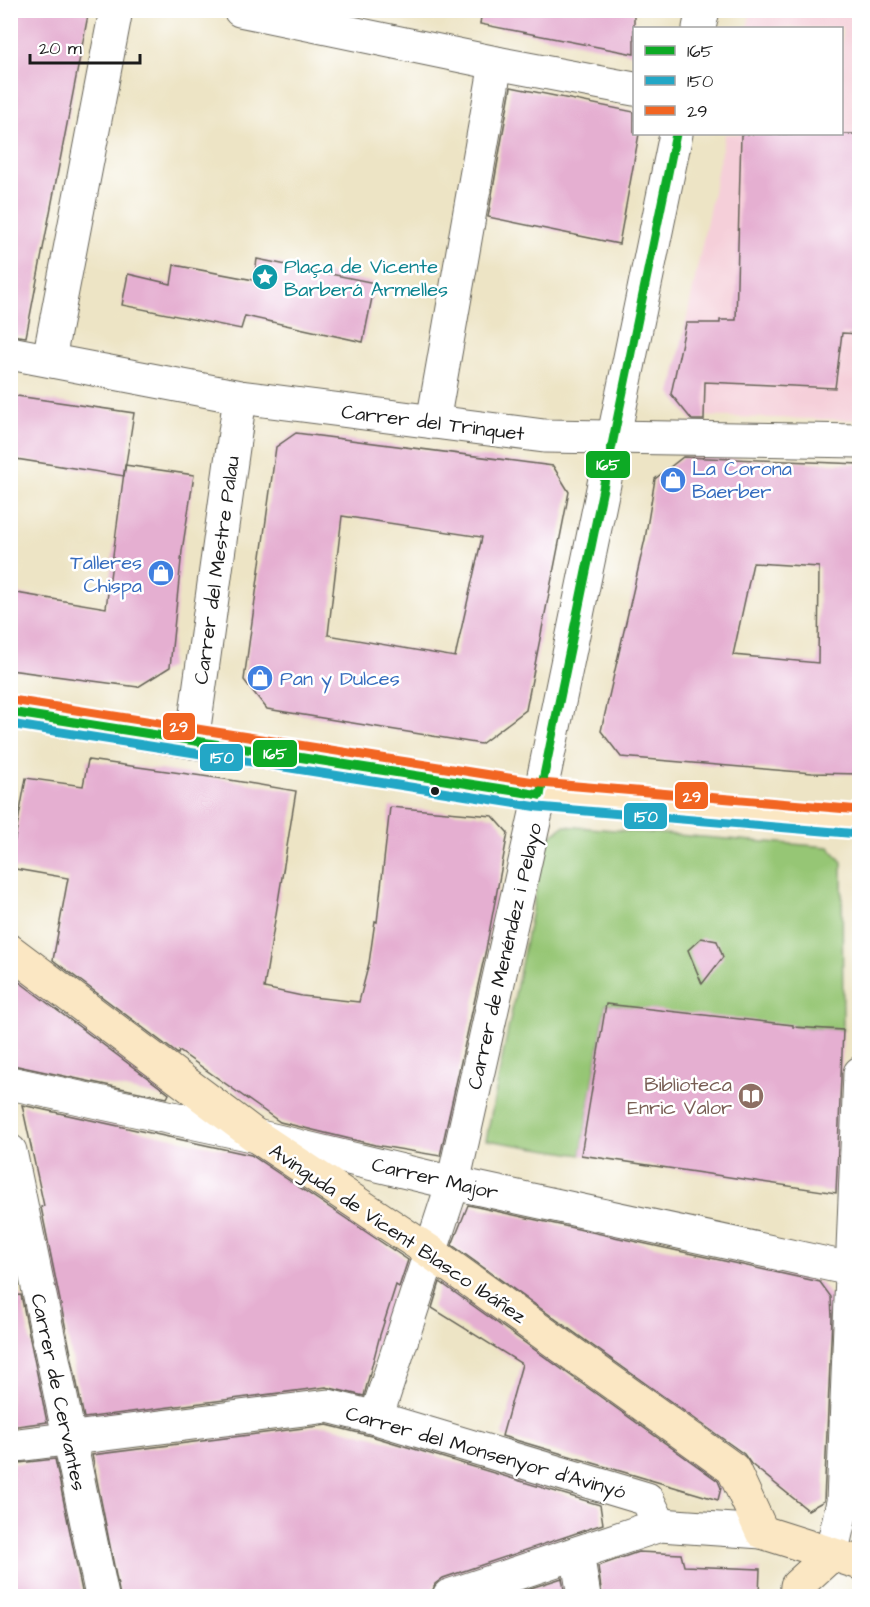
<svg xmlns="http://www.w3.org/2000/svg" width="870" height="1607" viewBox="0 0 870 1607" font-family="'Architects Daughter',sans-serif">
<rect width="100%" height="100%" fill="#fff"/>
<filter id="ink" filterUnits="userSpaceOnUse"><feTurbulence type="fractalNoise" baseFrequency=".0167" numOctaves="2"/><feDisplacementMap in="SourceGraphic" scale="12" xChannelSelector="R" yChannelSelector="G"/><feConvolveMatrix kernelMatrix="1 2 1 2 8 2 1 2 1" color-interpolation-filters="sRGB"/></filter>
<filter id="wash" filterUnits="userSpaceOnUse"><feTurbulence type="fractalNoise" baseFrequency=".008" numOctaves="4" result="noise"/><feDisplacementMap in="SourceGraphic" scale="24" xChannelSelector="R" yChannelSelector="G"/><feGaussianBlur stdDeviation="1.35" result="paint"/><feColorMatrix in="noise" values="0 0 0 0 0 0 0 0 0 0 0 0 0 0 0 0 0 1.4 0 .05"/><feComposite in="paint" operator="in"/></filter>
<g filter="url(#wash)">
<rect width="100%" height="100%" fill="#ede4c5"/>
<path fill="#f5cfd9" d="M751,11H859V420L689,416L671,394L725,134H842V28H747Z"/>
<path fill="#96c675" stroke="#597148" stroke-width="1.5" d="M564,826L829,847L842,862L843,1030L777,1026L606,1004L581,1155L486,1140L546,840Z"/>
<g id="blocks">
<g fill="#e5afd1" fill-rule="evenodd">
<path d="M10,10H89L26,337L10,335Z"/>
<path d="M482,10H634V54L480,24Z"/>
<path d="M511,87L634,112V134H639L619,244L488,217Z"/>
<path d="M741,134H860V334L842,333L835,388L705,382L704,420H692L671,394L686,323H720V320H736Z"/>
<path d="M257,259L375,283L363,342L245,316L241,329L122,305L128,274L171,284L174,265L254,280Z"/>
<path d="M10,395L134,413L124,476L10,458Z"/>
<path d="M296,433L553,466L569,492L526,710L481,744L267,709L244,680L276,447ZM342,516L482,537L455,657L328,635Z"/>
<path d="M683,457L860,464V774L812,773L621,757L601,731L645,539L655,479ZM753,563L819,567L818,663L733,655Z"/>
<path d="M125,465L194,475L182,551L170,667L138,687L10,670V592L106,608Z"/>
<path d="M88,760L224,779L296,791L264,988L302,996L359,1002L369,963L375,921L377,922L390,807L493,816L508,833L486,949L440,1156L375,1145L280,1122L179,1051L178,1054L53,960L68,878L10,868V866L26,778L83,786Z"/>
<path d="M701,938L717,941L723,957L702,984L688,950Z"/>
<path d="M10,975L169,1094L167,1098L13,1065L10,1055Z"/>
<path d="M606,1004L793,1025V1027L843,1030L836,1193L581,1155Z"/>
<path d="M22,1105L251,1155L408,1260L399,1287L396,1285L380,1335L364,1396L326,1387L84,1418L41,1207L44,1206Z"/>
<path d="M468,1205L820,1282L831,1297L832,1317L824,1501L808,1510L751,1464L744,1454L452,1245Z"/>
<path d="M440,1282L718,1481L721,1488L718,1500L502,1436L522,1364L432,1308Z"/>
<path d="M21,1295L47,1422L10,1427V1296Z"/>
<path d="M327,1425L371,1436L600,1505L603,1524L443,1578L435,1584L431,1596H120L92,1455Z"/>
<path d="M55,1459L83,1596H10V1464Z"/>
<path d="M638,1552L681,1554L684,1566L760,1569L759,1596H602L598,1566Z"/>
<path d="M562,1578L565,1596H506Z"/>
</g>
</g>
</g>
<g filter="url(#ink)">
<use href="#blocks" fill-opacity="0" stroke="#656257" stroke-width="1.5"/>
<g fill="none" stroke-linecap="round" stroke-linejoin="round">
<defs>
<g id="street">
<path d="M240,10L496,63L634,89"/>
<path d="M699,28L703,10"/>
<path d="M10,353L240,397L544,436L860,441"/>
<path d="M49,359L116,10"/>
<path d="M433,422L496,63"/>
<path d="M192,742L240,397"/>
<path d="M10,1083L256,1136L453,1183L860,1271"/>
<path d="M10,1151L102,1596"/>
<path d="M376,1418L453,1183L540,795L676,134"/>
<path d="M10,1446L328,1406L376,1418L647,1499L660,1525"/>
<path d="M577,1553L584,1596"/>
<path d="M831,1555L843,1502L860,1073"/>
<path d="M449,1596L660,1525L762,1532"/>
</g>
<g id="secondary">
<path d="M10,712L192,742L540,795L860,822"/>
<path d="M10,951L256,1136L429,1251L733,1469L762,1532L860,1563"/>
<path d="M796,1596L797,1586L831,1555"/>
</g>
</defs>
<use href="#street" stroke="#656257" stroke-width="35"/>
<use href="#secondary" stroke="#656257" stroke-width="35"/>
<use href="#street" stroke="#fff" stroke-width="33"/>
<use href="#secondary" stroke="#fbe7c3" stroke-width="33"/>
<defs>
<g id="bus-1">
<path d="M10,712L540,795"/>
<path d="M540,795L676,134"/>
</g>
<path id="bus-2" d="M10,724L538,807L859,834"/>
<path id="bus-3" d="M12,700L541,783L860,810"/>
</defs>
<use href="#bus-1" stroke="#fff" stroke-width="14"/>
<use href="#bus-2" stroke="#fff" stroke-width="14"/>
<use href="#bus-3" stroke="#fff" stroke-width="14"/>
<use href="#bus-1" stroke="#0daa25" stroke-width="9"/>
<use href="#bus-2" stroke="#23a7c6" stroke-width="9"/>
<use href="#bus-3" stroke="#f26522" stroke-width="9"/>
</g>
</g>
<defs>
<symbol id="sight-disc" viewBox="-11 -11 22 22"><circle r="9.5" fill="#0f9aa8" stroke="#fff"/><path d="M0-6L1.8-2.2L6-1.7L2.9 1.2L3.7 5.4L0 3.3L-3.7 5.4L-2.9 1.2L-6-1.7L-1.8-2.2Z" fill="#fff"/></symbol>
<symbol id="shop-disc" viewBox="-11 -11 22 22"><circle r="9.5" fill="#3f7fe0" stroke="#fff"/><path d="M-5-2.5h2.3a2.7 3.5 0 0 1 5.4 0H5L5.5 6h-11ZM-1.5-2.5h3a1.5 2.3 0 0 0-3 0Z" fill="#fff"/></symbol>
<symbol id="library-disc" viewBox="-11 -11 22 22"><circle r="9.5" fill="#8d6e63" stroke="#fff"/><path d="M-6-4Q-3-5.5-.7-3.5V5Q-3 3-6 4ZM6-4Q3-5.5 .7-3.5V5Q3 3 6 4Z" fill="#fff"/></symbol>
</defs>
<g fill-rule="evenodd">
<use href="#sight-disc" x="250" y="262" width="30" height="30"/>
<use href="#shop-disc" x="658" y="465" width="30" height="30"/>
<use href="#shop-disc" x="146" y="558" width="30" height="30"/>
<use href="#shop-disc" x="245" y="663" width="30" height="30"/>
<use href="#library-disc" x="736" y="1081" width="30" height="30"/>
</g>
<circle fill="#1c1c1c" stroke="#fff" stroke-width="2" cx="435" cy="791" r="5"/>
<g text-anchor="middle" stroke-width="5" stroke-linejoin="round" paint-order="stroke">
<g font-size="20" fill="#0d838f" stroke="#fff" text-anchor="start">
<text x="284" y="273">Plaça de Vicente<tspan x="284" dy="23">Barberá Armelles</tspan></text>
</g>
<g font-size="20" fill="#1c1c1c" stroke="#fff">
<text transform="translate(433 422) rotate(7)" y="7">Carrer del Trinquet</text>
<text transform="translate(216 570) rotate(-82)" y="7">Carrer del Mestre Palau</text>
<text transform="translate(504 956) rotate(-77)" y="7">Carrer de Menéndez i Pelayo</text>
<text transform="translate(435 1178) rotate(13)" y="7">Carrer Major</text>
<text transform="translate(398 1233) rotate(34)" y="7">Avinguda de Vicent Blasco Ibáñez</text>
<text transform="translate(59 1392) rotate(78)" y="7">Carrer de Cervantes</text>
<text transform="translate(486 1452) rotate(16)" y="7">Carrer del Monsenyor d'Avinyó</text>
</g>
<g font-size="20" fill="#366cbe" stroke="#fff" text-anchor="start">
<text x="692" y="475">La Corona<tspan x="692" dy="23">Baerber</tspan></text>
<text x="142" y="569" text-anchor="end">Talleres<tspan x="142" dy="23">Chispa</tspan></text>
<text x="280" y="685">Pan y Dulces</text>
</g>
<g font-size="20" fill="#785e54" stroke="#fff" text-anchor="end">
<text x="732" y="1091">Biblioteca<tspan x="732" dy="23">Enric Valor</tspan></text>
</g>
</g>
<g stroke="#fff" stroke-width="2">
<rect x="585" y="450" width="46" height="29" rx="6" fill="#0daa25"/>
<rect x="162" y="712" width="34" height="29" rx="6" fill="#f26522"/>
<rect x="252" y="739" width="46" height="29" rx="6" fill="#0daa25"/>
<rect x="199" y="743" width="45" height="29" rx="6" fill="#23a7c6"/>
<rect x="674" y="781" width="35" height="29" rx="6" fill="#f26522"/>
<rect x="623" y="802" width="45" height="28" rx="6" fill="#23a7c6"/>
</g>
<g font-size="16" text-anchor="middle" font-weight="bold" fill="#fff">
<text x="608" y="470">165</text>
<text x="179" y="732">29</text>
<text x="275" y="759">165</text>
<text x="222" y="763">150</text>
<text x="692" y="802">29</text>
<text x="646" y="822">150</text>
</g>
<rect width="870" height="1607" fill="none" stroke="#fff" stroke-width="36"/>
<rect x="633" y="27" width="210" height="108" fill="#ffffff" stroke="#a4a4a4" stroke-width="1.5"/>
<rect x="645" y="46" width="30" height="9" fill="#0daa25" stroke="#a4a4a4" stroke-width="1.5"/>
<text x="687" y="57" font-size="18" fill="#1c1c1c">165</text>
<rect x="645" y="76" width="30" height="9" fill="#23a7c6" stroke="#a4a4a4" stroke-width="1.5"/>
<text x="687" y="87" font-size="18" fill="#1c1c1c">150</text>
<rect x="645" y="106" width="30" height="9" fill="#f26522" stroke="#a4a4a4" stroke-width="1.5"/>
<text x="687" y="117" font-size="18" fill="#1c1c1c">29</text>
<path d="M30 54v9h110v-9" fill="none" stroke="#1c1c1c" stroke-width="3"/>
<text x="39" y="54" font-size="18" fill="#1c1c1c" stroke="#ffffff" stroke-width="4.5" paint-order="stroke">20 m</text>
</svg>
